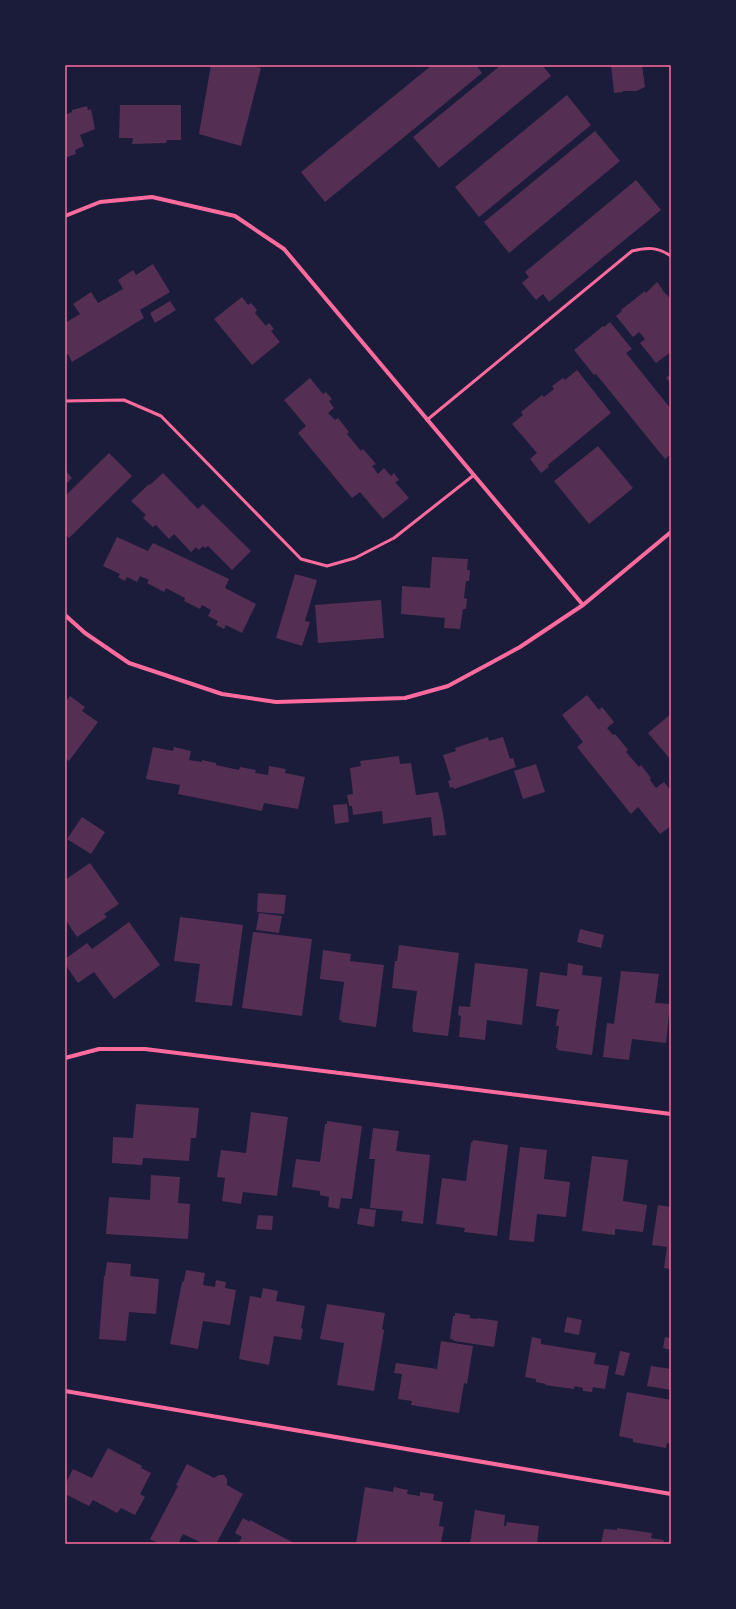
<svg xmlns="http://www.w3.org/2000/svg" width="736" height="1609" viewBox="0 0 736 1609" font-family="'Sofia Sans Condensed',sans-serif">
<rect width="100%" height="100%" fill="#1b1b3a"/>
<g fill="#542f53">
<path d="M211,65H250L261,68L241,146L199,134Z"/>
<path d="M432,65H476L482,73L325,202L301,172Z"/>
<path d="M501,65H542L551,76L439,168L413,137Z"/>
<path d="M611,65H642L645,87L636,91H623V92L614,93Z"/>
<path d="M567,95L591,125L479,217L455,187Z"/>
<path d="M120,105H181V140H167L166,143L132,144L133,138H119Z"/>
<path d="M87,106L88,110L91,109L95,129L80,135L84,146L75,150L76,154L67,157L65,153V115L72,112V110Z"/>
<path d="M595,131L620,161L509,253L484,222Z"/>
<path d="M636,180L661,210L549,302L543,294L536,300L522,283L529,277L525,272Z"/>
<path d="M153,264L170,292L140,310L144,318L72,362L68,354L65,356V323L80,314L73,304L91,292L98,303L123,289L118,280L133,270L136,275Z"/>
<path d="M657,282L663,290H662L671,299V352L656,363L640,343L645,339L639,332L633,337L616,316L622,311L621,310L645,291L646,293Z"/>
<path d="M242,297L248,305L251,303L257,310L255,313L266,326L269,323L274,329L271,331L280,342L252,365L214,319Z"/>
<path d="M170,301L176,310L155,323L150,313Z"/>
<path d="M610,322L632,349L626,353L671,409V454L665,459L596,374L594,375L574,350L603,326L604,327Z"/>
<path d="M577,370L611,413L548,465L549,467L541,473L530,459L537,453L512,424L523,415L521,412L542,395L544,397L554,389L552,386L563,378L565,380Z"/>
<path d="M671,374V383L666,378Z"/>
<path d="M310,378L323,394L326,392L332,399L329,401L334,408L328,413L335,420L338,418L349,432L347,434L361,451L363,449L376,464L372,466L378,474L384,468L391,476L394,473L399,480L395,482L409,498L383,519L360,492L352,498L298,433L306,426L284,400Z"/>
<path d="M598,446L633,488L589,524L554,481Z"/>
<path d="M109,453L132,476L69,538L65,534V496Z"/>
<path d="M65,470L72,478L65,485Z"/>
<path d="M163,473L198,509L203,504L251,551L232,570L208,546L205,548L203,546L199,550L196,547L191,552L174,534L169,539L156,525L153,527L143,518L146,515L131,501L149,484L150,485Z"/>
<path d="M117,537L148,551L153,543L229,579L225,588L256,604L242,633L226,625L224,629L216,625L218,621L208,616L211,610L202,605L200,609L184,601L185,598L166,588L164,592L147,583L149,580L140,576L137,582L127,577L125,581L118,577L120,574L103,566Z"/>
<path d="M432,557L468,559L467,570H470L469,581H466L464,598L467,599L466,609H463L460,629L444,628L445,618L401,614L402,586L430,588Z"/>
<path d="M295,574L317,580L305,621L310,622L302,646L276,638Z"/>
<path d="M381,600L384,638L318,643L315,605Z"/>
<path d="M587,695L599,710L602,707L614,722L607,728L613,735L615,734L628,750L626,752L639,767L641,765L651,778L650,780L656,788L664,782L671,791V826L660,834L638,807L631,814L577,747L583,742L562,715Z"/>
<path d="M70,696L85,707L82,711L98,722L69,761L65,758V703Z"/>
<path d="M671,714V760L648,733Z"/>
<path d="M488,737L489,741L503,737L510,759L513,758L516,767L454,789L453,787L450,788L448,781L451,780L443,755L456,751L455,748Z"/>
<path d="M153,747L173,751L174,747L191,751L189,760L202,762V760L216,763V765L239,770L240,767L256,770L255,773L268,775L269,766L286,769L285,773L305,777L298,809L264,803L262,811L178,794L180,785L146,779Z"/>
<path d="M399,756L400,764L411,763L416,795L438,792L443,813L446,835L433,836L431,817L383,824L382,811L353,815L352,806H349L347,795L353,794L350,768L361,766L360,761Z"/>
<path d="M536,764L545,792L523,799L514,771Z"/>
<path d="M347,804L349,822L335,824L333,805Z"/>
<path d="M82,817L105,832L91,854L67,839Z"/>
<path d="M90,863L119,904L104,914L107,917L77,937L65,919V880Z"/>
<path d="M258,893L286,895L284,914L257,912Z"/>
<path d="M259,913L282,916L279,933L256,930Z"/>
<path d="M180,917L243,925L232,1006L195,1002L200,964L174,961Z"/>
<path d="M129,922L160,965L114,999L94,972L78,983L65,964V959L87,943L92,949Z"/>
<path d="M580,929L604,935L601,948L577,942Z"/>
<path d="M253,932L312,939L302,1016L242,1008Z"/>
<path d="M399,945L459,953L448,1036L413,1032V1029H412L417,991L392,988L395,961H397Z"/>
<path d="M323,950L351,954L350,961L384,965L376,1027L341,1022L342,1020H339L344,982L320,979Z"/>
<path d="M475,963L528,969L522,1025L487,1020L485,1040L459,1037L461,1016L458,1015L459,1006L470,1007Z"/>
<path d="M568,963L583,966L582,975L602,977L592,1055L557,1050L558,1048H556L559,1026H556L558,1011L561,1010L536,1006L540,972L567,976Z"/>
<path d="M621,971L659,974L655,1003L670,1004L666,1043L632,1039L629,1060L603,1057L607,1023L614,1024Z"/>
<path d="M136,1104L199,1108L196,1138H191L189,1161L143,1158L142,1165L112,1163L113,1137L133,1138Z"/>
<path d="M251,1112L288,1117L277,1196L243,1192L241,1204L222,1201L225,1178L217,1177L221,1150L246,1153Z"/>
<path d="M327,1121L362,1126L352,1199L341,1198L339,1209L328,1207L329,1197L320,1195V1191L292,1187L296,1159L320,1162L325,1124H327Z"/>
<path d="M373,1128L399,1131L396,1151L430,1155L423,1224L401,1221L403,1211L370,1208L375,1159H369Z"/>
<path d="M473,1140L508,1145L497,1236L464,1232L465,1228L436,1224L442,1178L466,1181L471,1142L472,1143Z"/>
<path d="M520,1147L547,1150L544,1179L570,1182L566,1217L537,1214L534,1242L509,1240Z"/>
<path d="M592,1156L628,1160L623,1201L647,1205L643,1232L615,1229V1235L582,1231Z"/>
<path d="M151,1175L180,1177L178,1203L190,1204L188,1239L106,1234L109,1197L150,1200Z"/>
<path d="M658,1205L671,1207V1269L664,1268L667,1247L652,1245Z"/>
<path d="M360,1208L376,1210L374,1227L357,1224Z"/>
<path d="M258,1215L273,1216L272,1230L256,1229Z"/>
<path d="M107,1262L131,1264L130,1276L159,1279L156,1314L129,1312L126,1341L99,1339L104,1276H105Z"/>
<path d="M186,1270L205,1273L203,1285L215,1287L216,1280L226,1282L225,1288L236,1290L230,1325L203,1321L198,1349L170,1344L182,1282L184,1281Z"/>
<path d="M263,1288L278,1291L276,1301L305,1306L301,1328L303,1329L301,1340L274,1336L269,1365L239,1359L250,1296L261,1298Z"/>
<path d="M327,1304L385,1313L382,1329L384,1330L374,1391L337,1385L344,1343L320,1339Z"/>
<path d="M455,1313L470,1315V1318L477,1319V1318L498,1321L494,1347L454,1341V1340L450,1339L453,1316H455Z"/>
<path d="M567,1317L582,1320L579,1335L564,1332Z"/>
<path d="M532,1337L541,1339V1344L596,1353L594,1364L609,1366L605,1389L593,1387L592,1392L583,1391V1388L575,1386L574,1389L545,1385L546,1384L536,1382V1379L525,1377Z"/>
<path d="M665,1337L671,1338V1350L663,1348Z"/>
<path d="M441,1341L473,1346L467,1384L464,1383L459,1413L411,1405L412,1401L398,1399L402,1374L394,1373L396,1363L437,1369Z"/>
<path d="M620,1351L630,1353L624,1376L615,1374Z"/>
<path d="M651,1366L671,1369V1390L647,1386Z"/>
<path d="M627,1392L671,1400V1444L667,1443L666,1448L633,1442V1439L619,1436Z"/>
<path d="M108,1448L142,1466L141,1468L151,1473L140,1494L145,1497L135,1515L121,1508L117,1513L93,1500L89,1506L65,1494V1485L73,1469L92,1478Z"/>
<path d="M187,1464L214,1478L219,1475H224L227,1479V1485L243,1494L216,1544H204L183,1534L178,1544H160L150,1539L178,1486L176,1485Z"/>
<path d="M365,1487L393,1492L394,1487L408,1490L407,1494L420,1496V1492L434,1494L433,1500L443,1502L439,1526L444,1527L441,1542L445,1543V1544H356Z"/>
<path d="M475,1510L505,1515L504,1526H506L507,1522L539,1526L537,1544H470Z"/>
<path d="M243,1518L250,1522V1520L296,1544H238L242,1537L235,1533Z"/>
<path d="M617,1528L652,1533L651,1538L664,1540L663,1544H601L604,1529L617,1530Z"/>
</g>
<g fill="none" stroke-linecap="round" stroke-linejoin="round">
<g stroke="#ff6b9d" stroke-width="3">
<path d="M65,401L124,400L161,416L301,559L327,566L355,558L394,538L474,475"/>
<path d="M427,420L632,251C648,247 657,247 671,256"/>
</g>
<g stroke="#ff6b9d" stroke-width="4">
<path d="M65,216L100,202L152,197L235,216L284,249L583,605"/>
<path d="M65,615L85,633L129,663L222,694L276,702L405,698L448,686L520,647L583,605L671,532"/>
<path d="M65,1058L99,1049H145L671,1114"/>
<path d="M65,1391L671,1494"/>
</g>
</g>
<rect width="736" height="1609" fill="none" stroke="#1b1b3a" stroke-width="132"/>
<rect x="66" y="66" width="604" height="1477" fill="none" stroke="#ff6b9d" stroke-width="1.5"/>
</svg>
